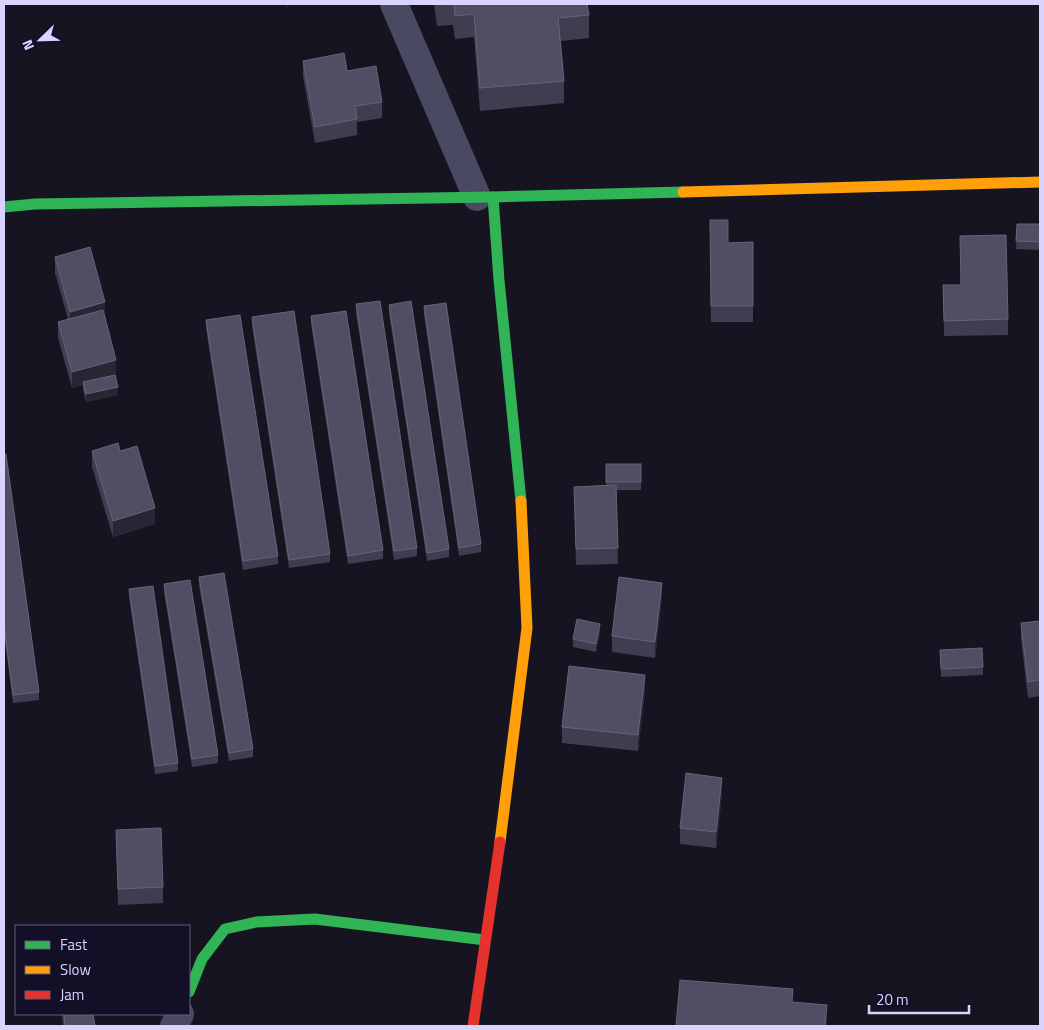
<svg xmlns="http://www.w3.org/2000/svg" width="1044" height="1030" viewBox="0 0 1044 1030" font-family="'Titillium Web',sans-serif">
<rect width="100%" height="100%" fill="#161421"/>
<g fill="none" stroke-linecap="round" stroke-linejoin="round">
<g stroke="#4a4962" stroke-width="28">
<path d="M394,4L477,197"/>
<path d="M174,1026L180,1014"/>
</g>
<g stroke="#30b455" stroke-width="11">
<path d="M493,197L499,280L521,501"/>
<path d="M4,207L35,204L493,197L683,192"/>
<path d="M189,992L202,959L225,929L256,922L315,919L485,940"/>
</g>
<g stroke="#ff9f0a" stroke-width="11">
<path d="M683,192L1040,182"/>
<path d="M500,842L527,628L521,501"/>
</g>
<path stroke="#e5322d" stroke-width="11" d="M473,1026L500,842"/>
</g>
<g fill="#403d50">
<path d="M434,4H587L589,15V38L561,41L564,81V103L480,111L474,37L455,39L453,25L437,26Z"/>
<path d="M303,61L347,71L382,102V118L357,122V135L315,143L303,76Z"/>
<path d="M710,220L728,243L753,242V322H711Z"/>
<path d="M1017,224H1040V250L1016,249Z"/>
<path d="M55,257L105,318L116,376L118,395L86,402L83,390V385L72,388L58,338V322L68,319L55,273Z"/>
<path d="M943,285L1008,319V335L944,336Z"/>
<path d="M356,304L417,548V556L394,560L356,313Z"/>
<path d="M389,305L449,549V557L427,561L389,313Z"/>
<path d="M424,306L481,544V552L459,556L424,314Z"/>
<path d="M311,316L383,550V559L348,564L311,324Z"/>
<path d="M252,317L330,554V562L289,568L252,326Z"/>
<path d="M206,320L278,556V564L243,570L206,328Z"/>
<path d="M92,451H120L155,524L113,537L92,467Z"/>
<path d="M4,454L39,692V700L13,703L4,634Z"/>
<path d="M606,464H641V490H616L618,564L576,565L574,487L606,485Z"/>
<path d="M199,577L253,749V757L229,761L199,585Z"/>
<path d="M164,584L218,755V763L192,767L164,592Z"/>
<path d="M129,589L178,763V771L155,774L129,597Z"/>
<path d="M662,598L655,658L612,652V636Z"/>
<path d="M1040,621V696L1028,698L1021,639V623Z"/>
<path d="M600,633L596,652L573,647V639Z"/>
<path d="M940,650L983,667V675L941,677Z"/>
<path d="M645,691L638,751L562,743V727Z"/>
<path d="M722,794L716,848L680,844V828Z"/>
<path d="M116,830L163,887V903L118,905Z"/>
<path d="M62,1014H93L95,1026H63Z"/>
</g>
<g fill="#282635">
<path d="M286,4H293L286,7Z"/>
<path d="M105,302V318L70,328V312Z"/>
<path d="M116,360V376L83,384V382V385L72,388V372Z"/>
<path d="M118,387V395L86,402V394Z"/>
<path d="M155,508V524L113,537V521Z"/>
<path d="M662,583V598L655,658V642Z"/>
<path d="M600,624V633L596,652V644Z"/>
<path d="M645,675V691L638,751V735Z"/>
<path d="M722,778V794L716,848V832Z"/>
<path d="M827,1005V1026H825Z"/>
</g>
<g fill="#504e63" stroke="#66637b">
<path d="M454,4H587L589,15L558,18L564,81L480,88L474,14L455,16Z"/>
<path d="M344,53L347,71L376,66L382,102L355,106L357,119L315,127L303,61Z"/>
<path d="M710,220H728V243L753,242V306H711Z"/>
<path d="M1017,224H1040V242L1016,241Z"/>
<path d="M1006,235L1008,319L944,321L943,285H961L960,236Z"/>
<path d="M90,247L105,302L70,312L55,257Z"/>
<path d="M380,301L417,548L394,551L356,304Z"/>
<path d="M411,301L449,549L427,553L389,305Z"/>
<path d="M446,303L481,544L459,548L424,306Z"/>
<path d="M103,310L116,360L72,372L58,322Z"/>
<path d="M294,311L330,554L289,560L252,317Z"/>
<path d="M346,311L383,550L348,556L311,316Z"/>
<path d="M240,315L278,556L243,561L206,320Z"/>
<path d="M115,375L118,387L86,394L83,382Z"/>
<path d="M118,443L120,451L137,446L155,508L113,521L92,451Z"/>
<path d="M4,454H6L39,692L13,695L4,626Z"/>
<rect x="606" y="464" width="35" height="18"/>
<path d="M616,485L618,548L576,549L574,487Z"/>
<path d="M224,573L253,749L229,753L199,577Z"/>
<path d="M619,577L662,583L655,642L612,636Z"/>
<path d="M190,580L218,755L192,759L164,584Z"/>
<path d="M153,586L178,763L155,766L129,589Z"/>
<path d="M577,619L600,624L596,644L573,639Z"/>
<path d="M1040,621V680L1028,682L1021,623Z"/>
<path d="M982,648L983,667L941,669L940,650Z"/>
<path d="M569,666L645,675L638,735L562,727Z"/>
<path d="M686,773L722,778L716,832L680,828Z"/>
<path d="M161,828L163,887L118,889L116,830Z"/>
<path d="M680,980L793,989L792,1002L827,1005L825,1026H676Z"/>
<path d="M64,1014H93L95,1026H65Z"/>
</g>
<rect width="1044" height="1030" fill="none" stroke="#d9d4ff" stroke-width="10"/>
<rect x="15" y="925" width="175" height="90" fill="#130f26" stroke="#625e7d"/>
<rect x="25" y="941" width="25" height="8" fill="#30b455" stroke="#625e7d"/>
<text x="60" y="950" font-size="15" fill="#d9d4ff">Fast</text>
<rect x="25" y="966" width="25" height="8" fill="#ff9f0a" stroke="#625e7d"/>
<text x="60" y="975" font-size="15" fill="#d9d4ff">Slow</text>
<rect x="25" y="991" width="25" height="8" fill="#e5322d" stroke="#625e7d"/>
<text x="60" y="1000" font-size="15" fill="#d9d4ff">Jam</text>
<g transform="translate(40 40) rotate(247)" stroke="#130f26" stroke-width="4" paint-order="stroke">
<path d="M0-4L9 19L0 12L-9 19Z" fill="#d9d4ff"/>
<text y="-8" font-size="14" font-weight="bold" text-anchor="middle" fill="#d9d4ff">N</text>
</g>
<path d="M869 1005v8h100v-8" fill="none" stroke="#d9d4ff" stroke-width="2.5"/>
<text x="876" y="1005" font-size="15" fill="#d9d4ff" stroke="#130f26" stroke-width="4" paint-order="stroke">20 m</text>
</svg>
